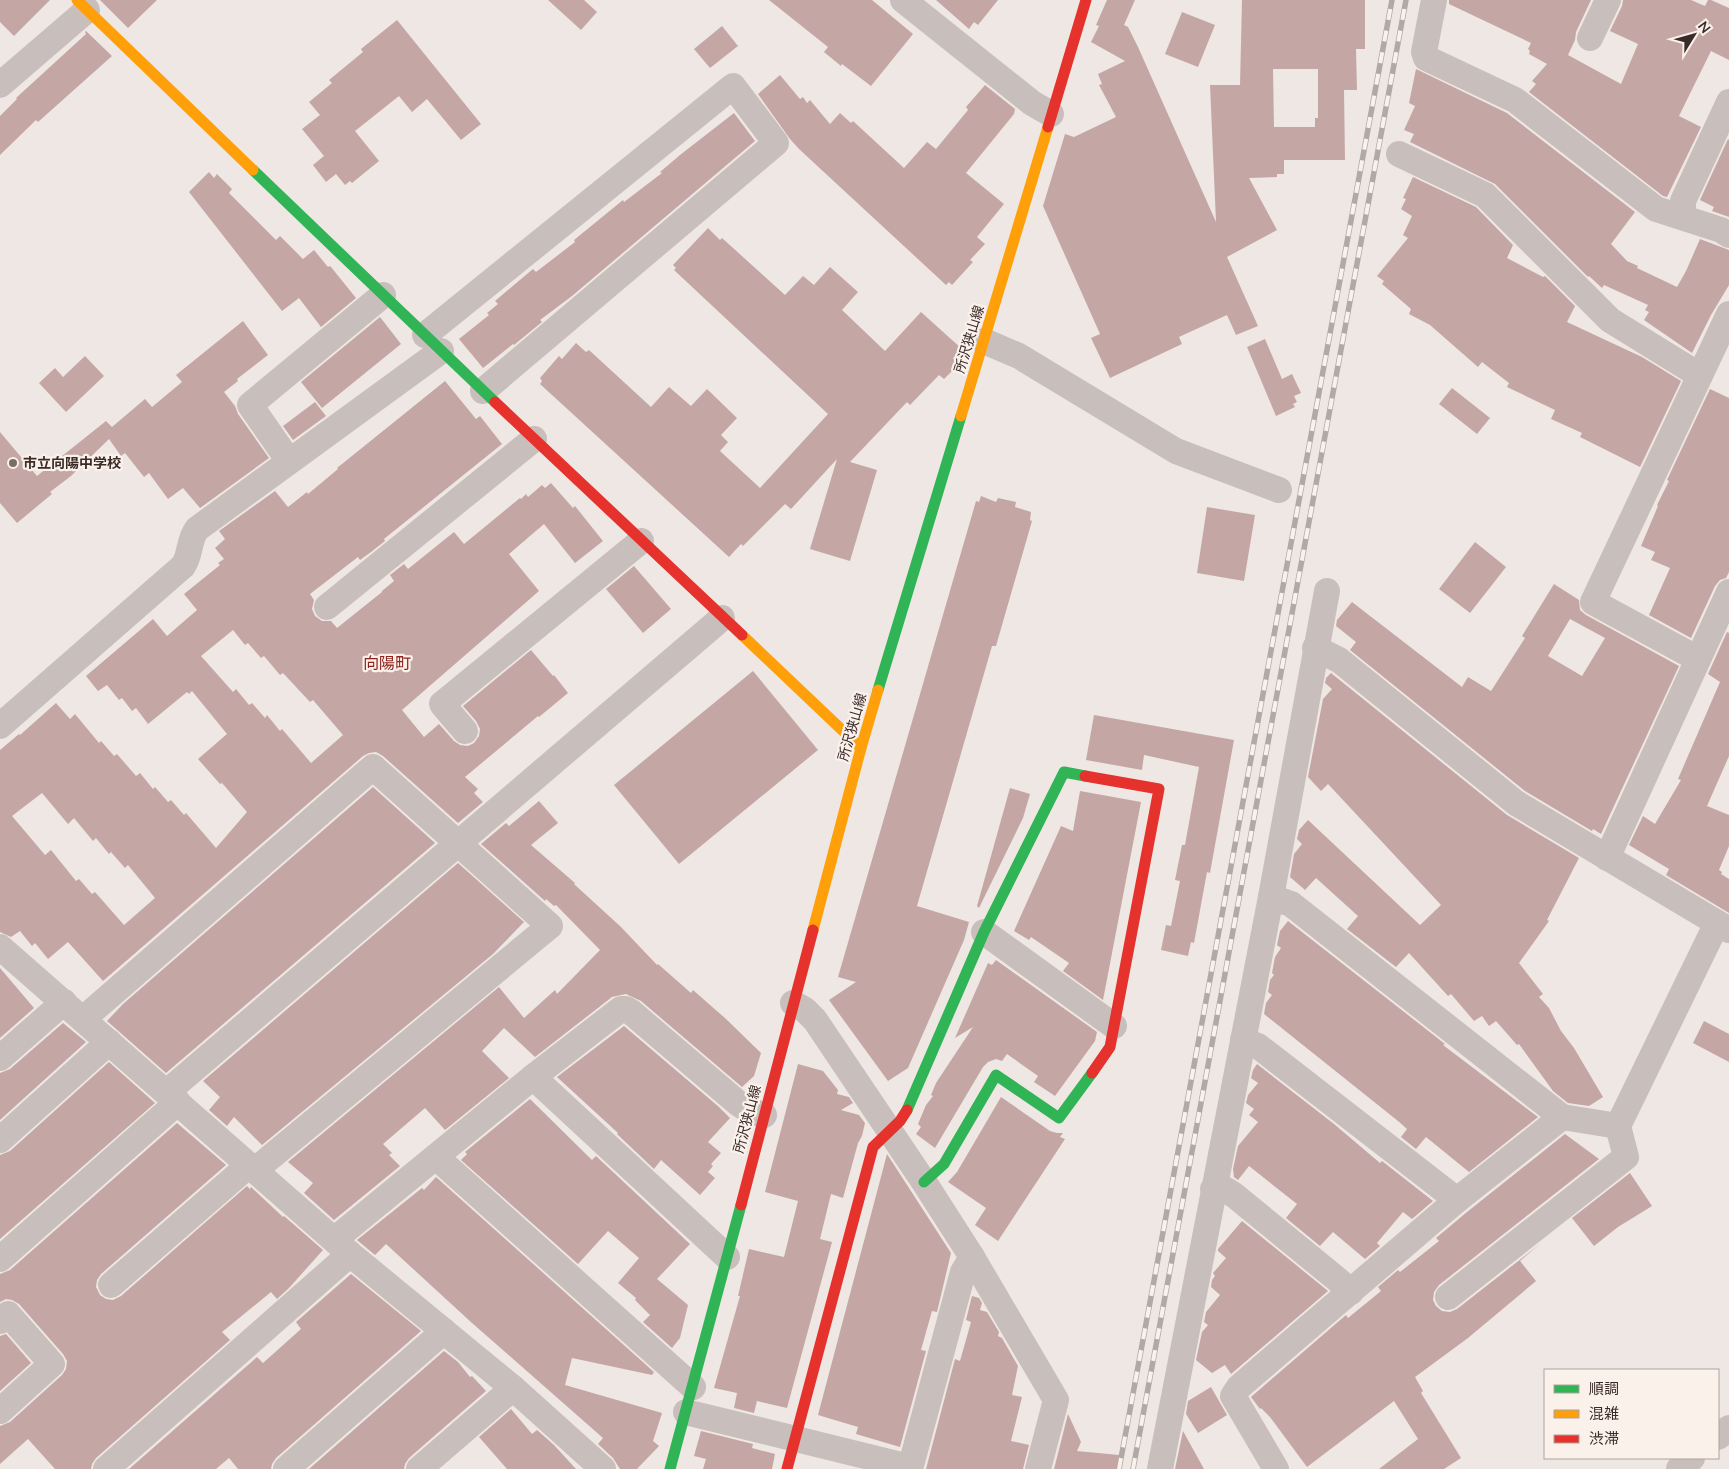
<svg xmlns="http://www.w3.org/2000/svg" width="1729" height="1469" viewBox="0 0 1729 1469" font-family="'Nunito Sans','Noto Sans JP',sans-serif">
<rect width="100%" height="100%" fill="#efe7e3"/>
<g fill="#c4a7a4" fill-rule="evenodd">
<path d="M0,0H50L14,36L0,22Z"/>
<path d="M100,0H157L128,28Z"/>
<path d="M548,0H584L597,12L581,30Z"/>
<path d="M769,0H872L913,34L871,86L842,64L841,66L824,52L828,47Z"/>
<path d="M936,0H998L978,25L974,22L969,29Z"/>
<path d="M1107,0H1135L1124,25L1128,27L1138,47L1216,222L1210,85H1240L1242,0H1365V49H1356L1357,90H1344L1345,160H1284V174H1277V177L1249,178L1277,230L1227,257L1258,326L1236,335L1227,315L1179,337L1182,344L1110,378L1091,338L1100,334L1043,206L1065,134L1074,137L1116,117L1099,85L1102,84L1098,74L1125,61L1091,42L1099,26L1096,25ZM1273,69H1318V118H1315V127H1274Z"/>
<path d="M1449,0H1591L1576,32L1575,40L1568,55L1621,84L1638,44L1610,31L1622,6L1623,0H1691L1705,6L1708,0H1711L1729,8V60L1711,51L1679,116L1701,127L1667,197L1663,196L1529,92L1536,84L1532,81L1547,64L1529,54L1530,51L1528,49L1531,43L1449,4Z"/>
<path d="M1182,12L1215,25L1198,67L1165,54Z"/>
<path d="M397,20L481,124L461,140L427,99L412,112L399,96L355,131L379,161L352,183L350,181L345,185L336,174L326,182L313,165L324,156L302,129L320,115L309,102L332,83L329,80L363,52L361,49Z"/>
<path d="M722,26L738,46L710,68L694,49Z"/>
<path d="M86,31L112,56L38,122L36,120L0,155V116L17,99L16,98L86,34L85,32Z"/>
<path d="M1416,69L1507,113L1635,212L1611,244L1627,261L1638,266L1637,268L1677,287L1686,271L1700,239L1729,250V285L1711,315L1692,353L1644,320L1649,312L1645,310L1648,305L1604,285L1602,288L1589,276L1588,277L1495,184L1410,142L1414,134L1404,130L1415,106L1409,103Z"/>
<path d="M780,75L800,99L803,97L807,103L810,100L830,124L840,113L851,123L853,121L904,168L927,142L936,149L968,110L966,107L985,85L1015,109L1014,114L966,173L1004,204L977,237L985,244L970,260L973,262L952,285L949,282L946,285L799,149L790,139L758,94Z"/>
<path d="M734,113L755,141L572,296L540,320L542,322L514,345L513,344L483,368L459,339L489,315L487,313L498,304L495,301L533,269L536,272L575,242L574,240L623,200L624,202L662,173L660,172L680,155Z"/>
<path d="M1728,139L1729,140V217L1712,211L1714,207L1700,200Z"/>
<path d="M209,172L214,178L217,174L232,189L229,193L276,240L280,236L303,259L314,250L328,267L330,266L331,267L356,298L321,327L299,298L282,311L189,192Z"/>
<path d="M1413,177L1476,207L1513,245L1507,258L1543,277L1545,276L1575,306L1567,322L1642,357L1681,381L1640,467L1580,437L1582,433L1551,419L1555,410L1507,387L1509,383L1482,362L1478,367L1430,325L1409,314L1411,309L1382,284L1384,281L1377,276L1408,238L1403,235L1412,216L1401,209L1406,199L1403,198Z"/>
<path d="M708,228L720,240L722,238L785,295L803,276L814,285L830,267L858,292L842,310L885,351L921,312L962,349L953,358L959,364L944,379L939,375L910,405L907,402L850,462L877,470L850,561L810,549L837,459L791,509L785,504L743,546L741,544L729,557L540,384L542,381L540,378L559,356L562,359L576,343L586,352L589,350L651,407L669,387L691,406L707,389L737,418L721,435L728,442L720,451L760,488L828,414L674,270L676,268L673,265Z"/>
<path d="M380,317L401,344L322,408L301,382Z"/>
<path d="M243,321L268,355L237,379L238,381L224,392L235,406L238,414L269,458L200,508L183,488L168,499L149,473L144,477L125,453L121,456L109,439L71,476L50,492L52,494L17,523L0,503V432L37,476L106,421L112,427L145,399L152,407L182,382L176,375Z"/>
<path d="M1265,339L1282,379L1292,374L1301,393L1294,396L1297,402L1293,404L1295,407L1276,416L1247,347Z"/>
<path d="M85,356L104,376L66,412L39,383L55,368L63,377Z"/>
<path d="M445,381L476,419L480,416L502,444L384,539L385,541L371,552L360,560L358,557L310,594L314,600L312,609L315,616L322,621H331L337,628L382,592V591L394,581L390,575L404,564L408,569L454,532L464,544L520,498L521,499L526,494L528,497L542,485L545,488L551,483L573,508L575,506L603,541L575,563L544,524L509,554L539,591L402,710L424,737L439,724L454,741L460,745L468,746L474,743L479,736L480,729L476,721L463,706L531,650L553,676L554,675L568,693L539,717L538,716L465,777L478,789L474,793L483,802L458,823L383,756L376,752L369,753L363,756L103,981L68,942L48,959L35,943L32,946L20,931L11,937L0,932V750L19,734L20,735L56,703L70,719L75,714L99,743L101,741L114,756L117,754L136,776L140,773L153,789L155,787L168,802L171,800L184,815L186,813L216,848L247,812L222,783L220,784L198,759L227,734L192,691L189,694L187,692L148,724L136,708L132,711L122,698L119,700L107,685L98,691L86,676L153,619L167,636L197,610L184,594L220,565L218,563L224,559L215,548L225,539L219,531L275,491L288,507L307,492L308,494L338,469L337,468ZM233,630L245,645L248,643L261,658L264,656L280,675L283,673L310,702L313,700L343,735L311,763L282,729L280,731L267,715L265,718L252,703L249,705L236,689L233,692L201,656ZM42,793L68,824L74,818L93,841L96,838L109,854L111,852L125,868L128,865L155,898L124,925L95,892L92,894L79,879L76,881L51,850L45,855L12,816Z"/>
<path d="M1452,388L1490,418L1477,434L1439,404Z"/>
<path d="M1710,389L1729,398V572L1726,578L1720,580L1715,586L1691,638L1649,615L1670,568L1651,560L1655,552L1641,546L1658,506L1657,505L1669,481L1667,480Z"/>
<path d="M315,402L326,416L293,440L283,426Z"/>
<path d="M981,496L996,502L998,498L1016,502L1015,507L1031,512L1030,520L1032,521L996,646H992L917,906L969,922L964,940L908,1068L888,1081L829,1000L856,982L838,977L976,501L979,502Z"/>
<path d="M1207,507L1255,515L1244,581L1197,573Z"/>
<path d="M1475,542L1506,567L1470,613L1439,589Z"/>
<path d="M634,566L671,609L643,633L606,589Z"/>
<path d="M1554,584L1579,600L1580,610L1586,615L1679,666L1601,834L1593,829L1592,831L1525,791L1350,650L1356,642L1336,626L1337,620L1352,602L1462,687L1468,677L1491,691L1525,638L1522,636ZM1570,619L1605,638L1582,676L1548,656Z"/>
<path d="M1727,632L1729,633V756L1707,806L1729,815V846L1719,870L1722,872L1721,874L1729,879V913L1666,875L1669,869L1629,845L1643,816L1655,824L1681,780L1678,779L1720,682L1708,674Z"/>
<path d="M753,671L818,750L679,864L614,785Z"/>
<path d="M1331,673L1507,815L1579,858L1547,920L1549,921L1519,963L1543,994L1539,997L1549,1008L1561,1031L1574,1048L1603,1097L1589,1106L1568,1103L1553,1091L1519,1044L1517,1045L1496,1021L1489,1026L1482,1016L1474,1021L1451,994L1448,996L1409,953L1396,967L1347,929L1358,916L1316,878L1305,890L1290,877L1294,854L1302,844L1297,839L1299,830L1308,820L1420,925L1441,905L1328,784L1321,791L1308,777L1323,699L1332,689L1325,683L1326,678Z"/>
<path d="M1094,715L1234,740L1210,873L1207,872L1194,943L1191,942L1188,956L1161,950L1166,925L1171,926L1180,881L1175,880L1182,845H1185L1199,767L1144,755L1142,770L1086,760Z"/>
<path d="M373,787L435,843L166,1073L107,1021L123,1004Z"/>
<path d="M1010,788L1030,794L1023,818L979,908L977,906Z"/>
<path d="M1080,791L1141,802L1103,1000L1063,971L1069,963L1031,937L1029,940L1014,931L1061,826L1073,831Z"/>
<path d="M539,801L558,823L531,845L575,883L574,884L621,927L657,965L658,964L691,993L693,990L726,1019L761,1053L754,1076L742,1087L641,1001L626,994L612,997L535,1057L504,1028L482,1051L509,1078L445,1130L425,1108L383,1144L392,1153L389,1155L400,1166L334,1220L304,1193L313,1183L288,1162L499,987L524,1018L555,990L557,994L600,950L556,905L554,906L546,899L545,901L481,844L506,823L509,826Z"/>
<path d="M458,863L524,922L493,954L262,1145L234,1117L227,1126L209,1110L220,1097L203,1081Z"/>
<path d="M1288,921L1445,1044L1443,1045L1538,1117L1469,1172L1426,1137L1416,1149L1401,1137L1407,1129L1398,1121L1264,1014L1266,1003L1272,995L1268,992L1270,980L1274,975L1272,973L1275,957L1281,948L1277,945L1280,931Z"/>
<path d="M996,960L1097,1032L1095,1041L1055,1096L1034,1082L1038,1076L1007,1054L1002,1061L996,1059L988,1062L983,1067L935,1148L916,1134L921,1127L918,1124L926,1105L933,1096L931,1095L936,1083L973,1027L955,1038L988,963L992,965Z"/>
<path d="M0,968L34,1008L0,1038Z"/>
<path d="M1704,1021L1729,1034V1062L1693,1043Z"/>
<path d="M63,1023L86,1042L0,1120V1073L10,1069Z"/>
<path d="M624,1026L719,1107L730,1118L708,1142L721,1153L711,1164L713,1166L708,1172L715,1178L700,1195L661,1160L654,1169L617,1134L618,1133L557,1077Z"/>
<path d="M109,1062L155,1103L0,1239V1155L10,1151Z"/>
<path d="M798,1064L823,1071L838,1090L837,1094L849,1097L853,1103L841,1110L859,1115L865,1123L862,1136L858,1143L843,1198L831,1194L820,1239L832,1242L787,1408L757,1401L754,1413L734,1408L737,1393L714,1388L740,1296H738L749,1249L784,1257L798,1201L765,1192Z"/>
<path d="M1257,1064L1334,1124L1380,1163L1382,1161L1433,1201L1412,1219L1403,1212L1377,1243L1380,1246L1365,1259L1333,1232L1320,1246L1286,1218L1297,1204L1249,1166L1238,1180L1234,1177L1233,1169L1238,1146L1258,1122L1249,1115L1254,1109L1246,1103L1248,1095L1258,1083L1251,1078L1253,1070Z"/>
<path d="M1001,1097L1050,1131L1057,1133H1063L1060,1137L1065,1139L998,1241L975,1225L986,1208L948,1182L957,1172Z"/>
<path d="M530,1099L592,1160L596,1156L690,1244L657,1279L688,1305L680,1338L672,1348L643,1322L650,1315L635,1300L636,1298L618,1283L639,1258L608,1231L578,1264L461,1160L467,1154L465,1152Z"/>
<path d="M177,1123L226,1165L101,1274L97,1280L96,1287L100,1295L106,1299L113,1300L121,1296L247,1186L250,1189L251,1187L283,1217L284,1216L323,1250L289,1288L277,1299L271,1292L222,1332L230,1340L96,1458L92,1464L91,1469H55L28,1439L0,1464V1426L10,1422L62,1375L66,1369L67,1361L63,1354L19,1304L12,1300L6,1299L0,1302V1274L10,1270Z"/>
<path d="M1565,1134L1599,1159L1439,1285L1434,1292L1433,1300L1436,1306L1442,1311L1450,1312L1457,1309L1540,1244L1520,1261L1536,1281L1468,1338L1415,1377L1423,1391L1421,1393L1461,1458L1444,1469H1379L1418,1439L1394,1401L1307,1467L1270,1417L1261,1408L1260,1409L1251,1397L1346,1315L1348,1318L1381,1291L1378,1287L1398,1270L1400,1272L1439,1241L1436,1238L1467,1212Z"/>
<path d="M887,1154L951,1253L937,1312L932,1311L921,1350L926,1351L900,1447L856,1434L858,1427L818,1415Z"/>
<path d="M1630,1173L1652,1206L1618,1227L1594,1246L1572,1218Z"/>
<path d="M436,1177L654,1372L652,1375L572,1358L565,1385L662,1413L653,1441L659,1446L637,1469H620L613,1458L598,1444L603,1438L472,1323L386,1244L375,1255L357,1240L422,1188L424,1190Z"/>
<path d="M1242,1221L1328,1291L1231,1374L1225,1365L1212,1373L1196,1360L1202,1332L1208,1325L1204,1322L1206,1312L1220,1295L1211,1287L1212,1280L1215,1276L1213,1273L1226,1258L1218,1251V1249Z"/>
<path d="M351,1274L421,1331L276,1458L272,1464L271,1469H238L229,1458L216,1469H129L257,1357L263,1363L301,1329L296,1322Z"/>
<path d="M972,1296L979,1298L982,1303L980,1310L987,1312L999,1332L998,1336L1002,1338L1018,1366L1012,1395L1022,1397L1011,1441L1029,1445L1023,1469H926L955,1359L960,1361L971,1322L966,1320Z"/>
<path d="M6,1334L31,1363L0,1391V1336Z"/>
<path d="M444,1351L458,1362L470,1377L472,1376L486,1391L409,1458L405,1464L404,1469H309Z"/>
<path d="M1211,1387L1227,1415L1198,1433L1186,1414L1188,1401Z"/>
<path d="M511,1409L532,1434L537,1430L554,1445L576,1469H507L479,1437Z"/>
<path d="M1068,1414L1081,1442L1077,1451L1119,1455L1118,1469H1054Z"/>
<path d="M701,1431L753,1444L752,1448L775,1454L772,1469H703L706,1459L694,1456Z"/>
<path d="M1183,1431L1204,1469H1175Z"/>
</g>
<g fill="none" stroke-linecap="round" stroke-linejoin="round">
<g stroke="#c8bfbc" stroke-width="26">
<path d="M903,0L1032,103L1051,114"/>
<path d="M1434,0L1424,52L1426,58L1515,100L1656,209L1721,230L1729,235"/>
<path d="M1590,38L1608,0"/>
<path d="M0,85L87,10"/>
<path d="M1399,154L1485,195L1610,320L1699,375"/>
<path d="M1683,217V201L1729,102"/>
<path d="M425,335L733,86L776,143L483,391"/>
<path d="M984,341L1019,356L1176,451L1279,490"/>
<path d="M289,461L250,405L383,295"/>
<path d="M327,607L534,439"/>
<path d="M1315,648L1339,660L1516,803L1729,930"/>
<path d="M1698,659L1593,602L1729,314"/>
<path d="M0,726L183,566C191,555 188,541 197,529L441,351"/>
<path d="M465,731L442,704L641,541"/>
<path d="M1607,858L1729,592"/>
<path d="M1271,897L1291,904L1562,1117"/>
<path d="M984,932L1114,1026"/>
<path d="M0,947L350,1254L513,1388L603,1469"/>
<path d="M793,1003L805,1010L815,1020L924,1182L972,1257L1056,1400L1038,1469"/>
<path d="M83,1019L373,767L550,926L255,1170"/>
<path d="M1243,1040L1258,1046L1457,1200"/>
<path d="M0,1058L64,1002"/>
<path d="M533,1077L727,1257"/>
<path d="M167,1092L722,618"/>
<path d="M0,1140L109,1042"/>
<path d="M436,1157L693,1387"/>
<path d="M1213,1189L1226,1190L1234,1195L1338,1280L1351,1292"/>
<path d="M335,1239L533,1077L621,1009H626L631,1012L739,1104L748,1110L764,1115"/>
<path d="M0,1259L178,1102"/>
<path d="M111,1285L249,1165"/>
<path d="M1448,1297L1626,1157L1618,1126"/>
<path d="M0,1321L8,1314L52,1364L0,1411"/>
<path d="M686,1412L910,1467"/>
<path d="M1718,1437L1729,1428"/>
<path d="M106,1469L350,1254"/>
<path d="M286,1469L444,1331"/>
<path d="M419,1469L513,1388"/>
<path d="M910,1469L963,1272L972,1257"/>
<path d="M1160,1469L1271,897L1327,591"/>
<path d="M1276,1469L1233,1396L1239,1387L1457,1200L1562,1117L1618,1126L1717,923"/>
<path d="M1679,1469L1692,1458"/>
</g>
<g stroke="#30b455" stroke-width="11">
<path d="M253,170L495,402"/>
<path d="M878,690L961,416"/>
<path d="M907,1110L984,932L1064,772L1085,776"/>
<path d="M924,1182L944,1164L996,1075L1059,1118L1092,1073"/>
<path d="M670,1469L741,1205"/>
</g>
<g stroke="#ff9f0a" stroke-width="11">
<path d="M77,0L253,170"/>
<path d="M961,416L1048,127"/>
<path d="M742,635L861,748"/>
<path d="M813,930L861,748L878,690"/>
</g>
<g stroke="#e5322d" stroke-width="11">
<path d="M1048,127L1086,0"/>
<path d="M495,402L742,635"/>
<path d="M1085,776L1159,789L1110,1047L1092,1073"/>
<path d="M741,1205L813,930"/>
<path d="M787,1469L873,1147L900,1121L907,1110"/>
</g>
<defs>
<g id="rail">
<path d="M1119,1469L1392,0"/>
<path d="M1133,1469L1406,0"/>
</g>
</defs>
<use href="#rail" stroke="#b0a9a6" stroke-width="5.5"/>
<use href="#rail" stroke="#fbf1eb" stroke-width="4" stroke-dasharray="11" stroke-linecap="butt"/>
</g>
<circle fill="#796d6a" stroke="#fbf1eb" stroke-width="2" cx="13" cy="463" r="5"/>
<g text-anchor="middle" stroke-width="4.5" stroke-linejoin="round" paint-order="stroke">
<g font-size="14" fill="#3a2b29" stroke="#fbf1eb">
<text transform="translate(969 339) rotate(-73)" y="5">所沢狭山線</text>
<text transform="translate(852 727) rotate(-74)" y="5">所沢狭山線</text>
<text transform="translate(747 1119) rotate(-75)" y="5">所沢狭山線</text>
</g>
<g font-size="14" font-weight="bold" fill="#3a2b29" stroke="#fbf1eb" text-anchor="start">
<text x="23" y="468">市立向陽中学校</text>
</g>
<g font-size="16" fill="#8e241d" stroke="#fbf1eb">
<text x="387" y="669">向陽町</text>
</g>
</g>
<rect x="1544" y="1369" width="175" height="90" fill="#fbf1eb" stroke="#aea29d"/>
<rect x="1554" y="1385" width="25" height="8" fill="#30b455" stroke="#aea29d"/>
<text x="1589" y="1394" font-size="15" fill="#3a2b29">順調</text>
<rect x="1554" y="1410" width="25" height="8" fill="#ff9f0a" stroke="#aea29d"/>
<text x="1589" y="1419" font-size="15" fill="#3a2b29">混雑</text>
<rect x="1554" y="1435" width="25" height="8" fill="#e5322d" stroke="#aea29d"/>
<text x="1589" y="1444" font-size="15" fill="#3a2b29">渋滞</text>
<g transform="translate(1694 35) rotate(53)" stroke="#fbf1eb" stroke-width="4" paint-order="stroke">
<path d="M0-4L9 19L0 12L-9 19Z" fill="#3a2b29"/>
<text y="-8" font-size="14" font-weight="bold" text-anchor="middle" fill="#3a2b29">N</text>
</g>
</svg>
